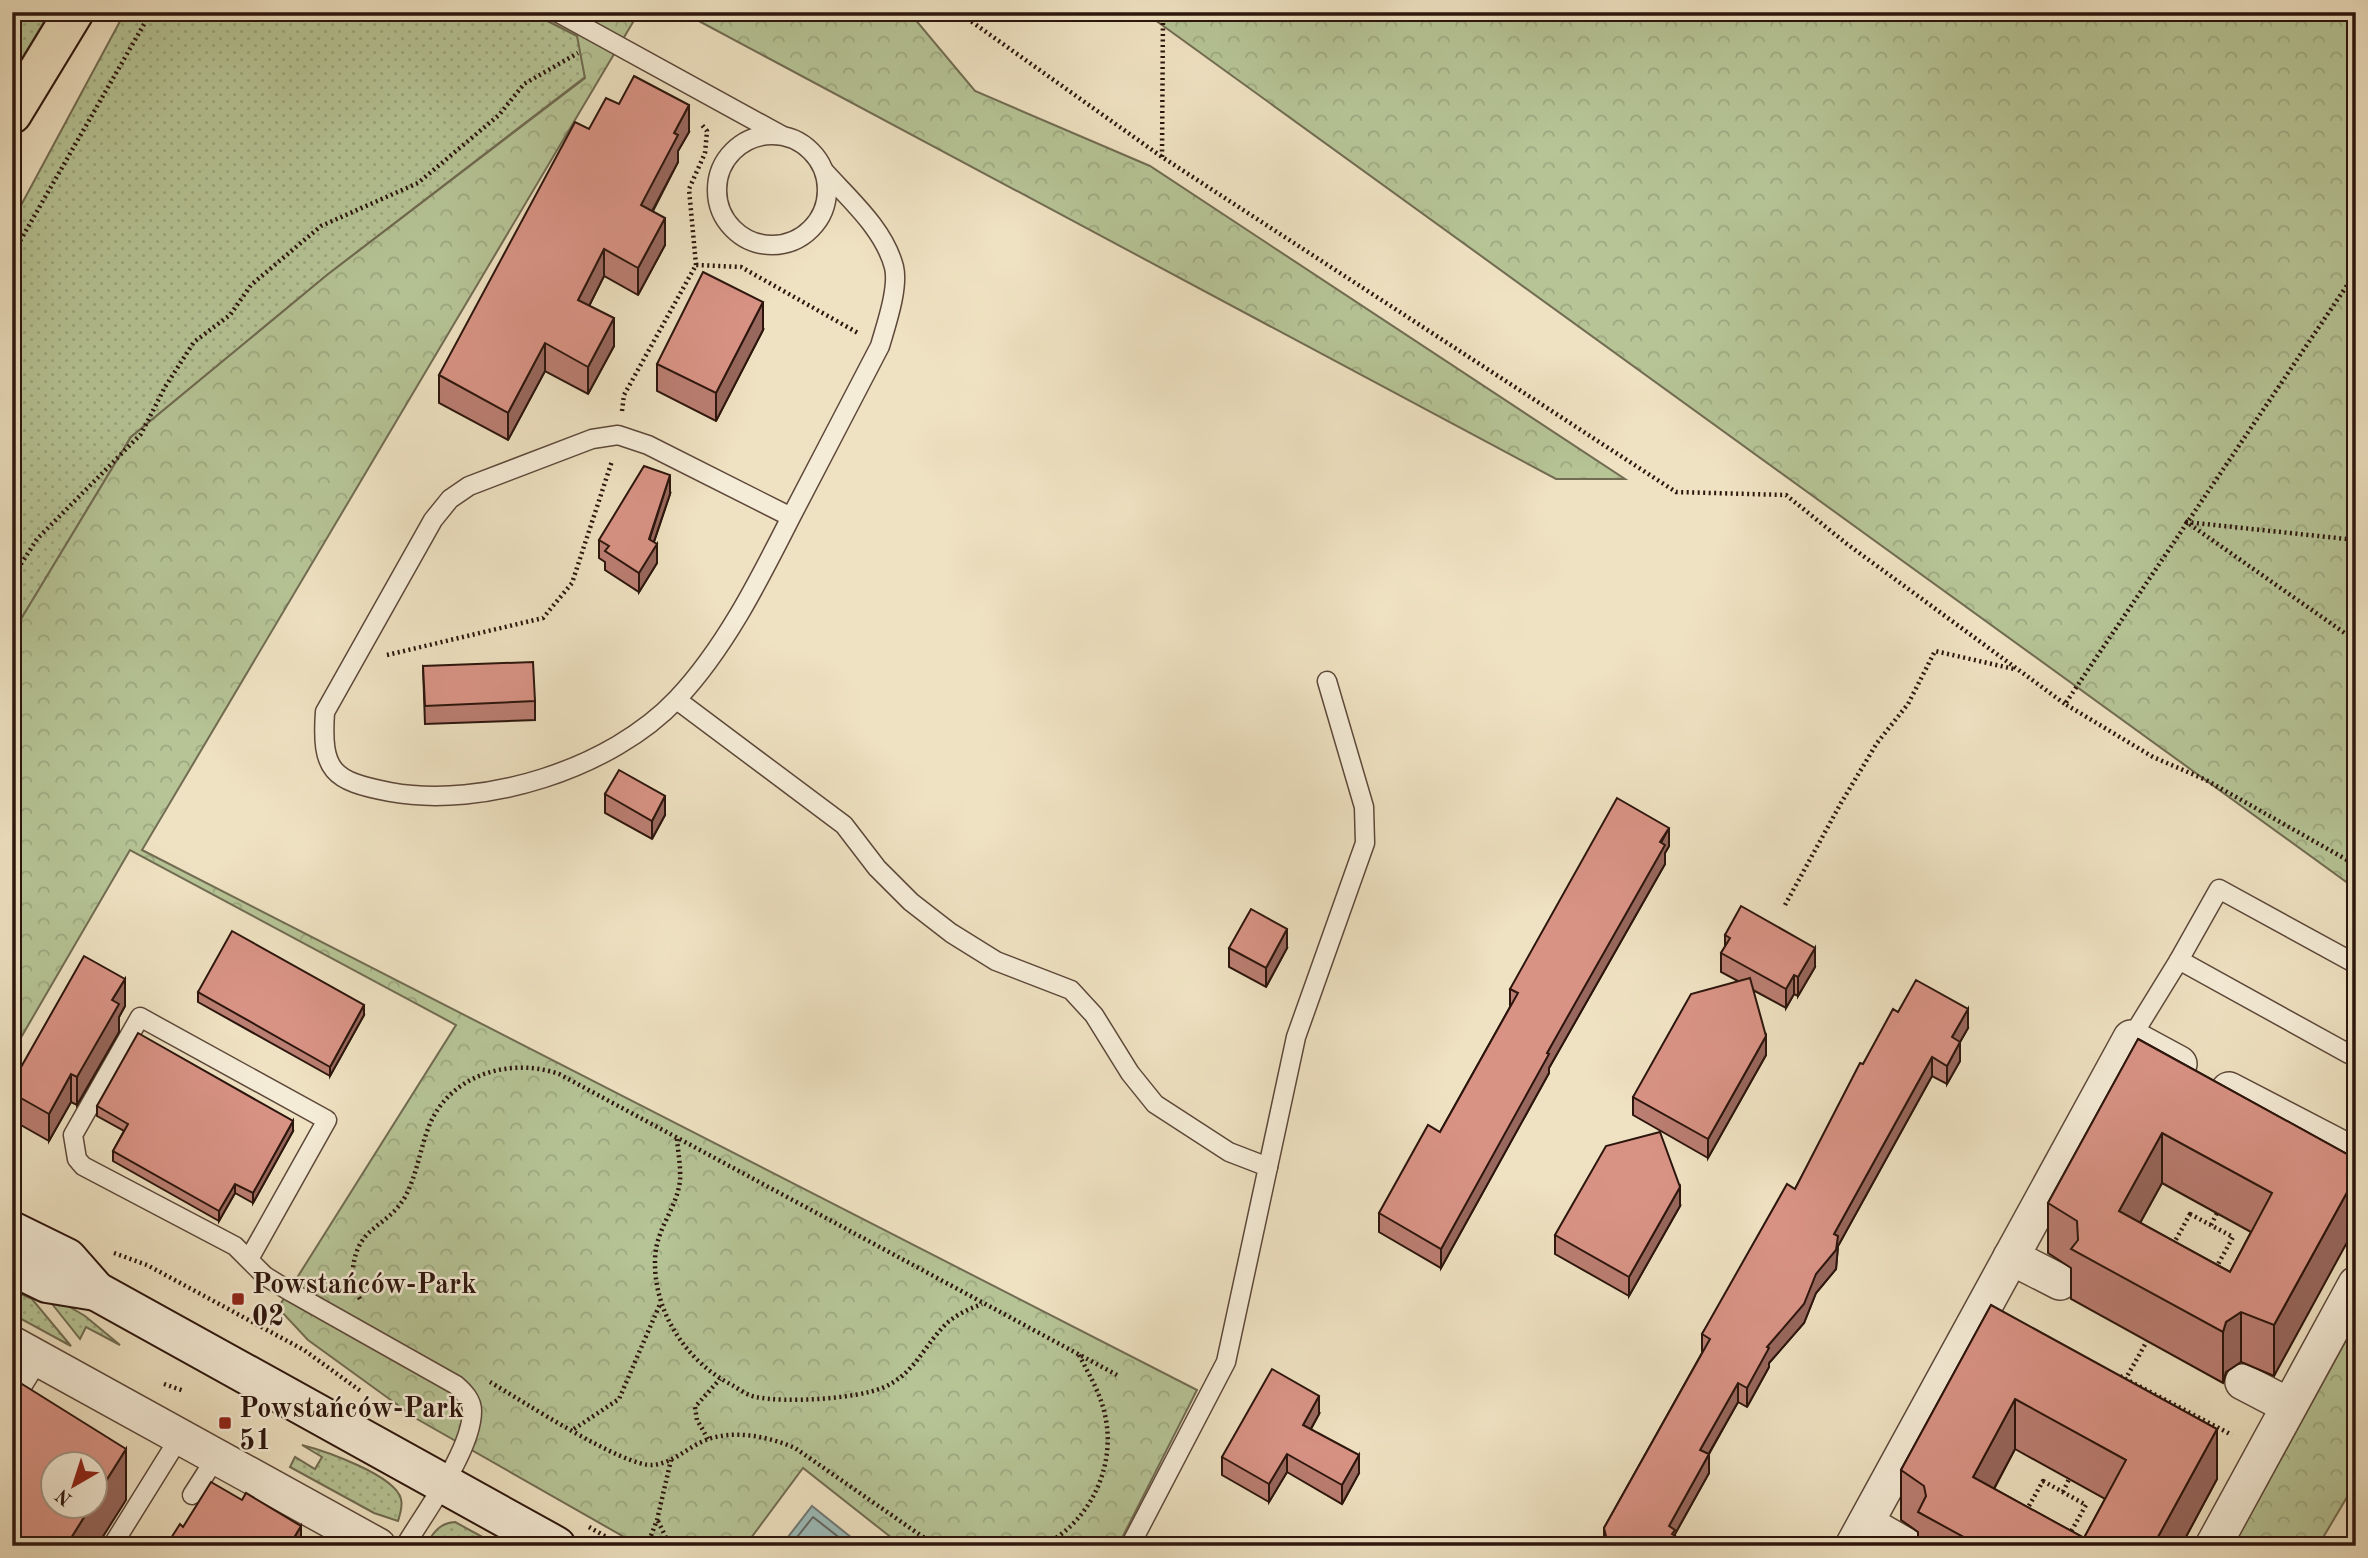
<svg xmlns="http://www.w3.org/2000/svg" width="2368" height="1558" viewBox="0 0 2368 1558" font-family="'Old Standard TT',serif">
<defs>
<pattern id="grass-dots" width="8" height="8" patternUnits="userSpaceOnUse" patternTransform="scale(1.75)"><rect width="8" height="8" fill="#b6c496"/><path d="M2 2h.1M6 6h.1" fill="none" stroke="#9da880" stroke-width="1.8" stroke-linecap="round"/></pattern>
<pattern id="forest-crowns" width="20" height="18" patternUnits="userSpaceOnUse" patternTransform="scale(1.75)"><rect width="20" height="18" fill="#b6c496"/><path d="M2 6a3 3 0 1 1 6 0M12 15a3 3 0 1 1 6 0" fill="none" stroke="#9da880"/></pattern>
</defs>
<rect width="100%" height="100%" fill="#efe2c2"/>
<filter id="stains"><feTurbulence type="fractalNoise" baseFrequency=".00286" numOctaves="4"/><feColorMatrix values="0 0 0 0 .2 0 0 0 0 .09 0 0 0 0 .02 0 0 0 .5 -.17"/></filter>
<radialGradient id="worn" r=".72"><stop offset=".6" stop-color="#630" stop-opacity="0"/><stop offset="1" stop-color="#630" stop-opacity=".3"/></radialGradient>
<g fill="url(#grass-dots)" stroke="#716c52" stroke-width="2">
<path d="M12,12H50L12,75Z"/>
<path d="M125,12H530L578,36L585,77L327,275L131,437L12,634V222Z"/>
<path d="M12,1290L32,1299L71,1346L12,1314Z"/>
<path d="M41,1290L85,1316L120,1345L86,1327L80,1339Z"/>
<path d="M302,1445C325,1451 395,1475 401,1499C403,1507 400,1514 398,1521L374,1513L290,1467L295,1457L315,1469L322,1457Z"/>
<path d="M455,1522L499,1546H438L429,1540C436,1529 442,1523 455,1522Z"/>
</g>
<g fill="url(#forest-crowns)" stroke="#716c52" stroke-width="2">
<path d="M530,12H639L142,850L1197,1390L1118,1546H902L803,1468L745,1546H640L417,1419L308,1340L278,1308L456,1025L130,850L12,1053V634L131,437L327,275L585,78L577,36Z"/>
<path d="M682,12H909L975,91L1150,166L1625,479H1556Z"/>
<path d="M1144,12H2356V889Z"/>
<path d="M2356,1322V1482L2318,1546H2233Z"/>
</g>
<path fill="#9cbcba" stroke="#6f7975" stroke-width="2" d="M812,1506L862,1546H781Z"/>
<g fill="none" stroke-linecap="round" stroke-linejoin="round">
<path stroke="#646864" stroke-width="2" d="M790,1546L813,1517L850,1546"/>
<defs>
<g id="lane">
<path d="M557,12L781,135"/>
<circle cx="772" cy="190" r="55"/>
<path d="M791,517L648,445L618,435L592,439L469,486L450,499L433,520L325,712C321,771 332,781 390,792C483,809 611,769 677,699C726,647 760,578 792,515C821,459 851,402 880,346C886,325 899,288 894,267C884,229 850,200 825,172"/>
<path d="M677,700L844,825L877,868L911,902L951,933L996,961L1071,990L1094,1015L1130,1073L1155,1104L1229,1152L1268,1167"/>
<path d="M2179,960L2219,889L2356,964"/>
<path d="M2131,1038L2179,960L2349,1054"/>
<path d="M249,1259L327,1120L140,1017L73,1135L77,1159L83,1166L235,1246L265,1276L291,1292L456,1385C464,1392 472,1400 472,1411C472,1450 425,1512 405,1546"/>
<path d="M12,1403L39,1359"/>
<path d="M192,1495L217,1456"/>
<path d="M112,1546L181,1435"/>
<path d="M1130,1546L1226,1362L1296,1037L1365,843L1364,807L1327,681"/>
</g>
<g id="street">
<path d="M2229,1090L2356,1156"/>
<path d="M2011,1257L2060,1282"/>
<path d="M12,1344L378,1546"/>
<path d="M2243,1382L2289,1406"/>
<path d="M1866,1523L1906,1546"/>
<path d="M1853,1546L2131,1038L2179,1064"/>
<path d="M2213,1546L2356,1284"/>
</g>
<g id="secondary">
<path d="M12,1231L67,1258L96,1291L556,1546"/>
<path d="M12,1266L47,1283L96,1291"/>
</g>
<path id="primary" d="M12,114L74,12"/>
</defs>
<use href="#lane" stroke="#5d483a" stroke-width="21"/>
<use href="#street" stroke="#5d483a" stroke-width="38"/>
<use href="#secondary" stroke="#2c150d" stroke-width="42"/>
<use href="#primary" stroke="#2c150d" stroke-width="42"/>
<g stroke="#2c150d" stroke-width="4.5" stroke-dasharray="2 3.5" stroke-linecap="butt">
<path d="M958,12L1162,157L1676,492L1786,495L1847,544L2065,704"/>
<path d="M1162,157L1163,12"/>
<path d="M12,255L151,12"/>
<path d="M696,265L689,189L705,153L707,131L702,125"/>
<path d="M2356,272L2065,704L2153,757L2206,780L2356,865"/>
<path d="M622,411L624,395L696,265L741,267L858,333"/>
<path d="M2185,521L2356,641"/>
<path d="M2186,522L2356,540"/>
<path d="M12,578L37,539L141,434L165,387L194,342L230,315L251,285L321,226L418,183L499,115L524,84L578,53"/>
<path d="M387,655L543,618L572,583L612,461"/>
<path d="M1785,905L1841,803L1877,743L1908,704L1935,651L2014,669"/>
<path d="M677,1139C678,1152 681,1168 680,1181C676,1211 655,1229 655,1261C654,1313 687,1362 732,1385C739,1389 748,1396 756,1397C785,1403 855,1399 882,1388C914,1375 923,1347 945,1325C955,1315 969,1309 982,1304"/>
<path d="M2190,1214L2233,1237L2211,1277L2168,1254Z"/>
<path d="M2211,1225L2217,1213"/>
<path d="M114,1253L147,1265L304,1350L362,1392"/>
<path d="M360,1299C354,1289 352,1280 353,1268C358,1225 386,1229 405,1197C417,1175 420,1149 429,1126C450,1074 511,1057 559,1074L1117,1375"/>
<path d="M2120,1376L2232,1435"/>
<path d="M2125,1380L2147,1341"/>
<path d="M490,1382C521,1400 623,1467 653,1465C673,1463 688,1447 706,1440C734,1429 770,1437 795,1448L936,1546"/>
<path d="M164,1384L184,1391"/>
<path d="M574,1429L619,1399L660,1304"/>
<path d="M708,1439L697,1420L695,1407L720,1379"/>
<path d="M2043,1481L2086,1505L2064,1544L2021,1520Z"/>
<path d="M2063,1492L2069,1479"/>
<path d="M658,1521L670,1546"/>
<path d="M589,1527L622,1546"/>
<path d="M647,1546L657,1520L671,1460"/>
<path d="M1042,1546C1088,1524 1115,1470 1106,1420C1102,1396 1090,1376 1079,1355"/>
</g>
<use href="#lane" stroke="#f5ecd7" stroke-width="18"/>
<use href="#street" stroke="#f5ecd7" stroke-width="35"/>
<use href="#secondary" stroke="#f5ecd7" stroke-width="38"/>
<use href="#primary" stroke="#efe2c2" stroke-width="38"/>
</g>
<g fill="#bb7e72" stroke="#2c150d" stroke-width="2" fill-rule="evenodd">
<path d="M589,129L689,132L678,151V162L653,211L665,245L638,295L604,276L589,306L614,346L588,394L545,371L508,440L439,403V375Z"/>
<path d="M763,330L716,421L657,391V364Z"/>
<path d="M670,494L654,542L657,563L639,592L605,570V562L599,558V540Z"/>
<path d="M423,666L535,701V720L425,724Z"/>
<path d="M605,794L665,815L652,839L605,813Z"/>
<path d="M1669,846L1665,853V864L1549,1068V1073L1441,1268L1379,1232V1213L1440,1132L1510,1007V989Z"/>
<path d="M1725,935L1815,967L1798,996L1794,994L1786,1008L1753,990L1766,1055L1708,1158L1633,1115V1097L1738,981L1721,972V953L1725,947Z"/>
<path d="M1229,948H1287L1266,987L1229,967Z"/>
<path d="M198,992L364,1015L330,1076L198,1002Z"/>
<path d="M125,1006L119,1017V1032L77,1105L71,1102L49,1141L12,1120V1083Z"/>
<path d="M1898,1012L1968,1028L1960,1042V1061L1947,1084L1932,1076L1838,1246L1836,1269L1816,1293L1804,1323L1769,1363V1367L1747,1407L1738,1402L1709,1454V1473L1675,1534V1536L1685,1546H1604V1528L1702,1353V1334L1795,1189L1863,1064Z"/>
<path d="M2138,1039L2356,1159L2274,1376L2241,1362L2226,1372L2223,1383L2071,1299V1268L2048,1253V1203ZM2162,1183L2251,1232L2230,1272L2140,1223Z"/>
<path d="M97,1106L293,1131L253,1203L235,1193L219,1221L113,1161V1151L124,1131L97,1116Z"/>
<path d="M1680,1206L1629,1296L1555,1254V1235Z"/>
<path d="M1991,1305L2217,1479L2181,1546H1918V1532L1901,1520V1470ZM2015,1449L2105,1499L2084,1538L1994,1489Z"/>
<path d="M1319,1414L1311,1429L1359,1473L1342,1504L1287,1472L1269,1502L1222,1475V1457Z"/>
</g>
<g fill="#98675d" stroke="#2c150d" stroke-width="2">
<path d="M689,105V132L678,151V162L641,232V205L674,133Z"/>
<path d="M665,218V245L638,295V268Z"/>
<path d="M604,249V276L578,328V300Z"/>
<path d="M763,302V330L716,421V393Z"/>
<path d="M614,318V346L588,394V367Z"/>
<path d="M545,343V371L508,440V413Z"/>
<path d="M670,475V494L649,556L657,544V563L639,592V573Z"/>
<path d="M665,796V815L652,839V821Z"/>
<path d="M1669,828V846L1665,853V864L1549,1068V1073L1441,1268V1249Z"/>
<path d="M1287,929V948L1266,987V968Z"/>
<path d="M1815,948V967L1798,996V977Z"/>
<path d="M1794,975V994L1786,1008V989Z"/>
<path d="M125,979V1006L119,1017V1032L77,1105V1077L112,1000Z"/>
<path d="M364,1005V1015L330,1076V1067Z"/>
<path d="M1968,1009V1028L1952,1056V1037Z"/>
<path d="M1766,1036V1055L1708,1158V1139Z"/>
<path d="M1960,1042V1061L1947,1084V1066Z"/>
<path d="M1932,1057V1076L1838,1246L1836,1269L1816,1293L1804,1323L1769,1363V1367L1747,1407V1388L1767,1347L1834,1234Z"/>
<path d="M71,1074V1102L49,1141V1114Z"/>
<path d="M293,1121V1131L253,1203V1193Z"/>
<path d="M2162,1133V1183L2119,1261V1211Z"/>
<path d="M2356,1176V1226L2274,1376V1325Z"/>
<path d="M235,1184V1193L219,1221V1211Z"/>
<path d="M1680,1187V1206L1629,1296V1277Z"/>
<path d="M2241,1312V1362L2226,1372L2223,1383V1332L2226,1322Z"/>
<path d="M1738,1383V1402L1700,1469V1450Z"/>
<path d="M1319,1396V1414L1303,1443V1425Z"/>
<path d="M2015,1399V1449L1973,1528V1477Z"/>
<path d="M2217,1429V1479L2181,1546H2153Z"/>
<path d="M126,1449V1500L97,1546H66L91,1506H94V1500Z"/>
<path d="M1287,1454V1472L1269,1502V1484Z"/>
<path d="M1709,1454V1473L1675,1534V1546L1669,1526Z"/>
<path d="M1359,1455V1473L1342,1504V1485Z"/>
<path d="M301,1526V1546H289Z"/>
</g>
<g fill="#d99385" stroke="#2c150d" stroke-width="2" fill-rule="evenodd">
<path d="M634,76L689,105L674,133L678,135L641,205L665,218L638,268L604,249L578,300L614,318L588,367L545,343L508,413L439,375L575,122L589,129L606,98L619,104Z"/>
<path d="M703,272L763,302L716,393L657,364Z"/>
<path d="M644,466L670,475L649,539L657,544L639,573L605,551L609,546L599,540Z"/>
<path d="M533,662L535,701L425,706L423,666Z"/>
<path d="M619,770L665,796L652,821L605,794Z"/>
<path d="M1617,798L1669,828L1660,842L1665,845L1547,1053L1549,1054L1441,1249L1379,1213L1428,1125L1440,1132L1518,993L1510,989Z"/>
<path d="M1741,906L1815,948L1798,977L1794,975L1786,989L1721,953L1730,938L1725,935Z"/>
<path d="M1251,909L1287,929L1266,968L1229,948Z"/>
<path d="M232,931L364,1005L330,1067L198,992Z"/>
<path d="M84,956L125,979L112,1000L119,1004L77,1077L71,1074L49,1114L12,1093V1083Z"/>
<path d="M1750,978L1766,1036L1708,1139L1633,1097L1691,994Z"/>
<path d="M1916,980L1968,1009L1952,1037L1960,1042L1947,1066L1932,1057L1834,1234L1838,1236L1836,1250L1816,1274L1804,1304L1767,1347L1769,1348L1747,1388L1738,1383L1700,1450L1709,1454L1669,1526L1675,1530L1672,1534L1685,1542L1683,1546H1618L1607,1540L1604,1528L1710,1339L1702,1334L1787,1184L1795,1189L1860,1063L1863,1064L1893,1009L1898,1012Z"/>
<path d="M138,1033L293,1121L253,1193L235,1184L219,1211L113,1151L128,1124L97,1106Z"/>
<path d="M2138,1039L2356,1159V1176L2274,1325L2241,1312L2226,1322L2223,1332L2071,1249L2078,1240L2077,1221L2048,1203ZM2162,1133L2272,1193L2230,1272L2119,1211Z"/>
<path d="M1660,1132L1680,1187L1629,1277L1555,1235L1606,1146Z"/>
<path d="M1991,1305L2217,1429L2153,1546H1980L1918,1512L1926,1496L1924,1486L1901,1470ZM2015,1399L2126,1460L2084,1538L1973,1477Z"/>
<path d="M1272,1369L1319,1396L1303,1425L1359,1455L1342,1485L1287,1454L1269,1484L1222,1457Z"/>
<path d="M22,1384L126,1449L94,1500V1464H52V1506H91L66,1546H12V1399Z"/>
<path d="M211,1482L242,1500L246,1493L301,1526L289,1546H166L180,1524L183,1527Z"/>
</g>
<g fill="#8f2418" stroke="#f5ecd7" stroke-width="2.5">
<rect x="231" y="1292" width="14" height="14" rx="3.5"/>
<rect x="218" y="1416" width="14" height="14" rx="3.5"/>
</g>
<g text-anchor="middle" stroke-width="5" stroke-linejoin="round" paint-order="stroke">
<g font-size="28" font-weight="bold" fill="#2c150d" stroke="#f5ecd7" text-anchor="start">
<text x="252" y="1293">Powstańców-Park<tspan x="252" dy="32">02</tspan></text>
<text x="239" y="1417">Powstańców-Park<tspan x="239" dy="32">51</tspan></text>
</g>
</g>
<rect width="2368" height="1558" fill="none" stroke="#efe2c2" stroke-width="42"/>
<rect x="14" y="14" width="2340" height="1530" fill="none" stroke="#2c150d" stroke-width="3.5"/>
<rect x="21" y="21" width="2326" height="1516" fill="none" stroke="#2c150d" stroke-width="2"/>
<g transform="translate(74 1485) rotate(219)"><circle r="33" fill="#f5ecd7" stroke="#a59686" stroke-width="2"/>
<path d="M0-5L12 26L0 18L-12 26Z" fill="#8f2418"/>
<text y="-10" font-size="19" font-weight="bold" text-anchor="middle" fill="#2c150d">N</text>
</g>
<rect width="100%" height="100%" filter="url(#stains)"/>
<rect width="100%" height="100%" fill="url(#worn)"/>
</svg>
